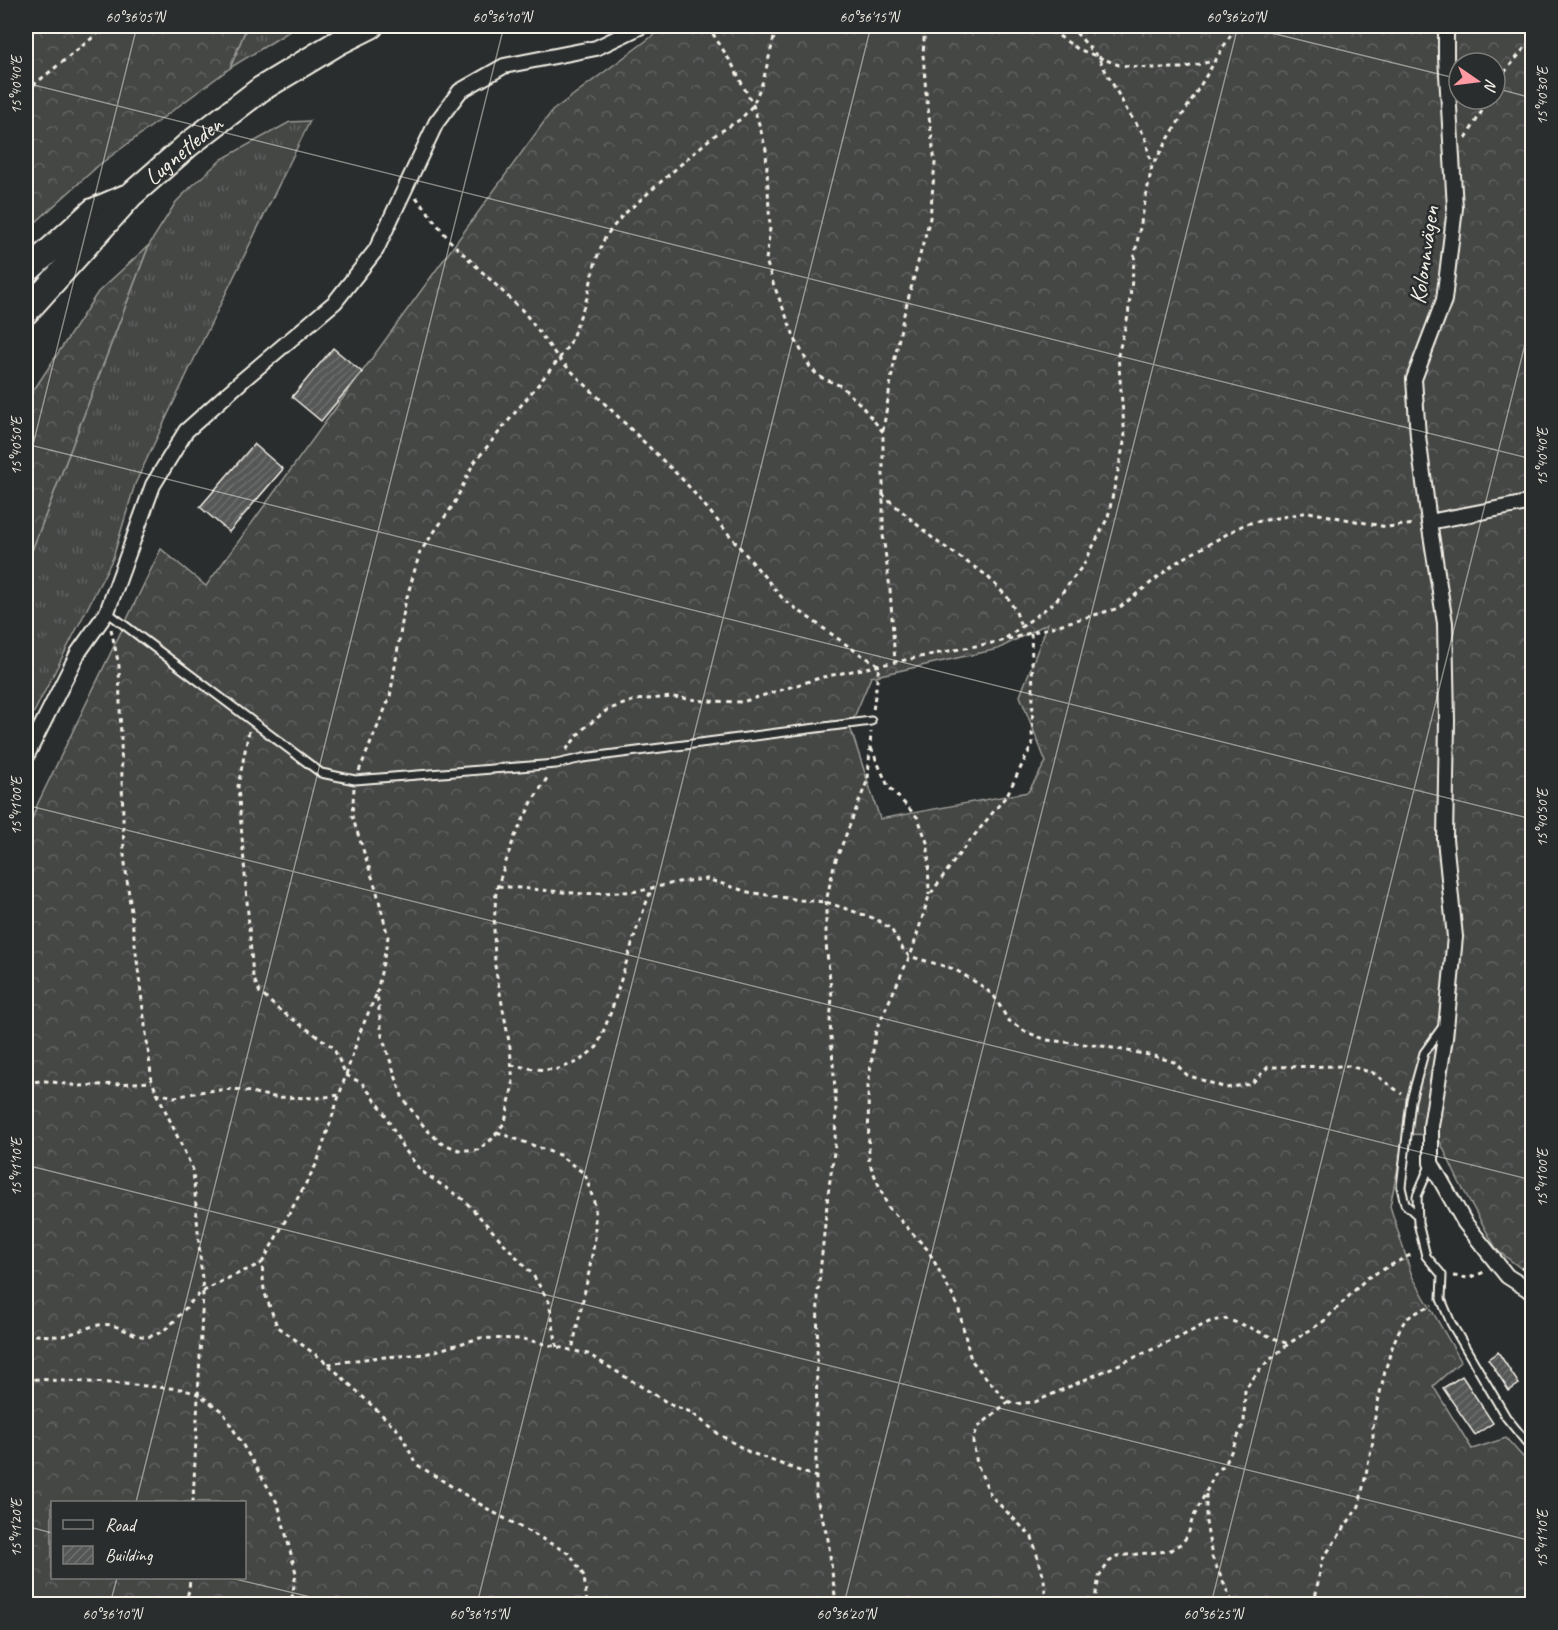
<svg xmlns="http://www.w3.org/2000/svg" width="1558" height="1630" viewBox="0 0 1558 1630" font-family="Caveat,sans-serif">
<defs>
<pattern id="grass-tufts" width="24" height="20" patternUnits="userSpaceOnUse" patternTransform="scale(1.5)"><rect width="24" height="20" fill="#444645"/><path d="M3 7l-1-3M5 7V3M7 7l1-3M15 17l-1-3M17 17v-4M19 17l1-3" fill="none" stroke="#606160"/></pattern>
<pattern id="forest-crowns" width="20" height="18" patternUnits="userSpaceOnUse" patternTransform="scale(1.5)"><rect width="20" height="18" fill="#444645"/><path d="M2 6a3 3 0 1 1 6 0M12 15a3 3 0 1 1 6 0" fill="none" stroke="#606160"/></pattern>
<pattern id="building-hatch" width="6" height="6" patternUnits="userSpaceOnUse" patternTransform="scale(1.5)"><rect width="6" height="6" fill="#555756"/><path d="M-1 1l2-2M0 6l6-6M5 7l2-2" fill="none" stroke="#6e706e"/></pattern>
</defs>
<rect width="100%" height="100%" fill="#2a2d2e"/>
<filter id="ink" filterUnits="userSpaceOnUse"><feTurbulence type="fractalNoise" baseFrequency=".0167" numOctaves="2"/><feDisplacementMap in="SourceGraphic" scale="12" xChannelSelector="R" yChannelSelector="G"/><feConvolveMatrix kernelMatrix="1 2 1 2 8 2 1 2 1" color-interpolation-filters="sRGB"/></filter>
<g filter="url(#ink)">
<g fill="url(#grass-tufts)" stroke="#9c9c96" stroke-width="1.5">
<path d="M247,26H298L230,68Z"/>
<path d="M310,121L205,336L135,484L113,558L26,728V566L149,245L176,202L192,186L222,159L290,122Z"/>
</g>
<g fill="url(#forest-crowns)" stroke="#9c9c96" stroke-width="1.5" fill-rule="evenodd">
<path d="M26,26H247L230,68L99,165L26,231Z"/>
<path d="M666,26H1532V1277L1497,1250L1459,1182L1437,1135L1405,1134L1390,1206L1412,1276L1461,1361L1433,1386L1472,1449L1506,1438L1532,1467V1604H26V835L38,803L161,549L206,586L552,111ZM1459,63H1495V99H1459ZM1048,623L1020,696L1046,762L1028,792L880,819L850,727L871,677L998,649ZM52,1502H244V1578H52Z"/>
<path d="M149,245L26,566V402L98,292Z"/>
</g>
<g fill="url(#building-hatch)" stroke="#f4f1e8" stroke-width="1.5">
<path d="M333,348L362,372L321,421L292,397Z"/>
<path d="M254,444L283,469L229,532L200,507Z"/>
<path d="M1498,1352L1519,1384L1509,1391L1488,1359Z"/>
<path d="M1462,1376L1493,1423L1475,1435L1443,1388Z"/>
</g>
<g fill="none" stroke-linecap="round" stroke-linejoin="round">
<defs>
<g id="service">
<path d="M107,612L321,773L355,780L556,764L583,758L871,721"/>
<path d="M1431,1163L1417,1196L1418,1223L1426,1256L1442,1275L1441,1299L1451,1323L1506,1417L1532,1449"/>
<path d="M1417,1215L1405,1204L1401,1187L1411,1100L1424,1053L1444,1025"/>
</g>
<g id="minor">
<path d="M1446,26V57L1455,208L1444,300L1414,379L1418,436L1429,522L1445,623L1447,721L1445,839L1455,937L1445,1038L1431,1126V1163L1465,1223L1507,1276L1532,1292"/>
<path d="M1429,522L1532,502"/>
<path d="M26,757L78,653L107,612L153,485L186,431L244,379L335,302L376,250L436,123L460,91L504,66L596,48L642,26"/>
</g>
<g id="trunk">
<path d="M26,272L93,211L126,197"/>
<path id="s1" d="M26,312L131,195L188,145L261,89L339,42L371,26"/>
</g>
</defs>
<use href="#service" stroke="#f4f1e8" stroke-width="11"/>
<use href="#minor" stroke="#f4f1e8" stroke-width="18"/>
<use href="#trunk" stroke="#f4f1e8" stroke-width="28"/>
<g stroke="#f4f1e8" stroke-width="3" stroke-dasharray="4.5 4.5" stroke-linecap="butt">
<path d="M659,26L667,31L727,26"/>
<path d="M708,26L732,64L753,105L759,124L766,150L769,209L770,228L766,260L773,283L796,341L810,367L818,376L841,386L860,404L883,432V535L890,589L895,662"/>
<path d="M1044,26L1078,49L1119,65L1149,68H1181L1214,61"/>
<path d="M1070,26L1098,57L1128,112L1145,136L1151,164"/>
<path d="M1495,88L1504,73L1532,39"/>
<path d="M26,91L107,26"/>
<path d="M1466,138L1489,99"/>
<path d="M416,197L450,241L524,312L559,359L685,482L784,600L858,653L879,665L873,711"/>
<path d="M883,431L893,368L903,318L930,218L935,163L926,93L923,54L925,26"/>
<path d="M882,494L936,541L986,575L1008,598L1016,612L1021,627"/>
<path d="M111,629L119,666L124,855L152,1082L193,1170L203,1292L193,1502"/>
<path d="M1031,633L1033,691L1032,745L1007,795L960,853L929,896L912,951L876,1030L868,1085L869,1162L888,1207L928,1250L958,1306L971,1360L1003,1397L1013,1404L1035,1402L1178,1338L1211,1321L1225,1319L1241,1324L1288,1344"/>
<path d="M1006,638L1055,602L1084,564L1108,517L1125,438L1118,355L1128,316L1135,253L1152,166L1236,26"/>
<path d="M249,731L238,786L253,977L260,993L278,1009L333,1047L346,1075L362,1083L382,1109L402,1146L421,1171L464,1200L533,1275L549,1302L557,1347"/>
<path d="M871,748L888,786L918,818L928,845L929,895"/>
<path d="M566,750L582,730L607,710L635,700L673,697L705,701L742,702L823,677L944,652L1002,641L1119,608L1177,562L1245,524L1309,512L1387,527L1415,524"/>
<path d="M359,771L390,697L405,604L420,552L454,504L473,464L559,359L570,343L587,298L596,260L605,237L622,216L712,137L741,119L753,105L763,81L777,26"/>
<path d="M354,788L352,816L377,892L388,937L377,993L382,1036L403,1099L426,1129L441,1143L459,1150H478L492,1139L505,1122L513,1084L510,1047L495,966L494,928L496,891L514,838L533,800L549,775"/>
<path d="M498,886L584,894L640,891L678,882L707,879L748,892L800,900L826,902L876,919L891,929L904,951L909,956L954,969L982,986L994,996L1008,1020L1026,1032L1047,1040L1102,1046L1154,1056L1174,1062L1187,1075L1226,1088L1251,1084L1268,1067L1349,1066L1373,1073L1402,1094"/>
<path d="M376,995L360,1032L317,1163L262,1263L264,1291L277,1326L328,1364L400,1432L416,1464L491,1511L570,1554L584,1576L587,1604"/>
<path d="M511,1065L534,1069L555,1070L578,1062L597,1047L611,1012L636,931L651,890"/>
<path d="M26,1082L46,1081L79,1086L152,1082"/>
<path d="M156,1093L175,1097L205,1091L235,1089L274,1097L317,1098L340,1095"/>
<path d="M497,1132L559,1155L585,1174L595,1205V1238L589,1272L572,1350"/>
<path d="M1521,1269L1532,1263"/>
<path d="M1453,1276L1469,1278L1487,1271"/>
<path d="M26,1335C38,1334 50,1337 62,1336C79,1333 94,1322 111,1325C125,1328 137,1339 151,1336C174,1330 185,1303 204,1291C221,1280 243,1272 262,1263"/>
<path d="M328,1364L372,1358L425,1354L480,1338L523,1339L588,1354L673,1406L691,1412L720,1435L749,1452L816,1477"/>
<path d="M26,1375L35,1379L65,1381L111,1383L181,1389L198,1394L223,1412L278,1504L296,1573L291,1604"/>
<path d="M1009,1401L977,1428L973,1442L977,1464L991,1496L1032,1537L1044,1579L1046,1604"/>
<path d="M1206,1494V1522L1212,1557L1233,1604"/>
<path d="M185,1604L189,1590L190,1578"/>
<path d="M836,1604L828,1539L816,1496V1430L818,1293L828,1194L835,1145L836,1103L830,1023L832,997L826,944V902L834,865L868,779L871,732"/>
<path d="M1094,1604L1099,1577L1109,1562L1117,1556L1169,1551L1182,1543L1188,1535L1192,1520L1215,1474L1226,1463L1244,1423L1245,1389L1261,1368L1288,1344L1324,1321L1367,1278L1414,1253"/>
<path d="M1314,1604L1322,1560L1359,1506L1373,1441V1427C1379,1398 1388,1346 1404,1322C1410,1314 1423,1310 1432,1305"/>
</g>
<use href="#service" stroke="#2a2d2e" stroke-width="7"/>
<use href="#minor" stroke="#2a2d2e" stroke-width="14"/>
<use href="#trunk" stroke="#2a2d2e" stroke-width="24"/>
</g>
</g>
<path fill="none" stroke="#f4f1e8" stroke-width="1.5" stroke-opacity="0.45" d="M1243,26L1459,79M26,83L1532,459M1495,88L1532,98M26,444L1532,819M26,473L137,26M26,805L1532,1180M26,1165L1532,1541M136,1502L504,26M26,1526L52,1533M231,1578L340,1604M110,1604L117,1578M477,1604L871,26M844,1604L1238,26M1211,1604L1532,316"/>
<g text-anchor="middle" stroke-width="5" stroke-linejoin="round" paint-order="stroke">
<g font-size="24" fill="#f4f1e8" stroke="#2a2d2e">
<text dy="8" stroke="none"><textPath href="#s1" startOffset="226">Lugnetleden</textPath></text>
<text transform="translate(1424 255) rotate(-82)" y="8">Kolonnvägen</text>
</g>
</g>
<rect width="1558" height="1630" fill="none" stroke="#2a2d2e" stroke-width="66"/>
<rect x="51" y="1501" width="195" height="78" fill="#2a2d2e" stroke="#7b7b78" stroke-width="1.5"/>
<rect x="63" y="1520" width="30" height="9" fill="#2a2d2e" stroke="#7b7b78" stroke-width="1.5"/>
<text x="105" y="1531" font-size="18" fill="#f4f1e8">Road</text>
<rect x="63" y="1546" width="30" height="18" fill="url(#building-hatch)" stroke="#7b7b78" stroke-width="1.5"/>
<text x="105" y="1561" font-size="18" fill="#f4f1e8">Building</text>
<g transform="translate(1477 81) rotate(104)"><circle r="28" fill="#2a2d2e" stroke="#7b7b78" stroke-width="1.5"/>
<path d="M0-4.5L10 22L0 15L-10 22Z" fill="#ff9aa2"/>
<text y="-9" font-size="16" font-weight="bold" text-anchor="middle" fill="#f4f1e8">N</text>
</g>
<rect x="33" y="33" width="1492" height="1564" fill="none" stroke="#f4f1e8" stroke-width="2"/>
<g font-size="15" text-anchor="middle" fill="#f4f1e8">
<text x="135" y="22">60°36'05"N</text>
<text x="502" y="22">60°36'10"N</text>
<text x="869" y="22">60°36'15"N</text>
<text x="1236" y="22">60°36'20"N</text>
<text transform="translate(16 85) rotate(-90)" y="5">15°40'40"E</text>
<text transform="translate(1542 96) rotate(-90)" y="5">15°40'30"E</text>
<text transform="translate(16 446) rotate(-90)" y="5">15°40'50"E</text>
<text transform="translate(1542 457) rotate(-90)" y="5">15°40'40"E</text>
<text transform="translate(16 806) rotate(-90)" y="5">15°41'00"E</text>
<text transform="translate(1542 818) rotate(-90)" y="5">15°40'50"E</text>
<text transform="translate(16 1167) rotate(-90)" y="5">15°41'10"E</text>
<text transform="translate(1542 1178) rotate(-90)" y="5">15°41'00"E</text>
<text transform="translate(16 1528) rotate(-90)" y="5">15°41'20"E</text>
<text transform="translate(1542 1539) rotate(-90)" y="5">15°41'10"E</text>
<text x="112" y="1619">60°36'10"N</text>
<text x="479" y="1619">60°36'15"N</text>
<text x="846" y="1619">60°36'20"N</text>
<text x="1213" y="1619">60°36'25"N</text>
</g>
</svg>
